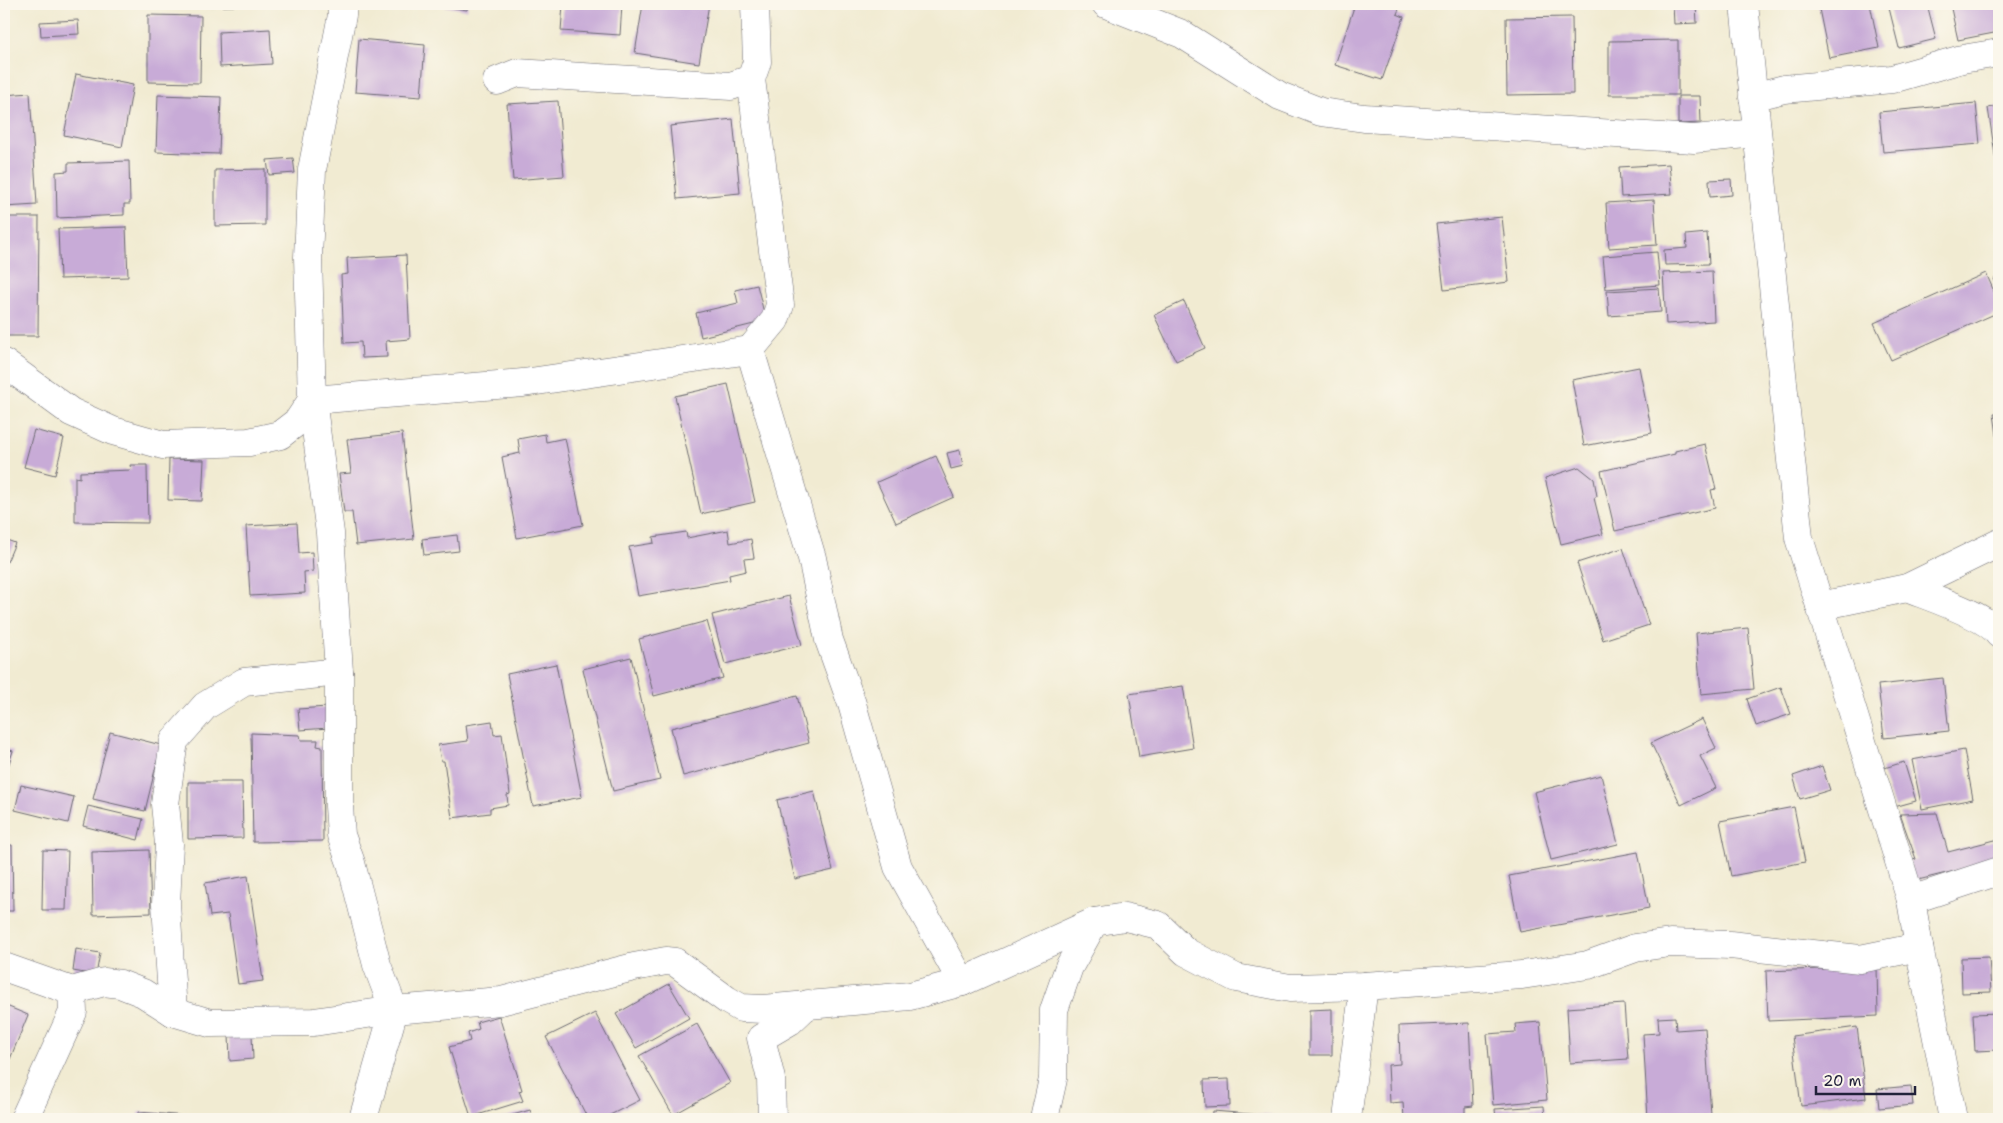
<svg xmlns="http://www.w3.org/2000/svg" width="2003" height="1123" viewBox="0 0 2003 1123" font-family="'Shantell Sans',sans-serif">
<rect width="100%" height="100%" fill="#fbf7ec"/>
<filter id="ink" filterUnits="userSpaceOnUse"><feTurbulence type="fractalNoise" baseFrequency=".02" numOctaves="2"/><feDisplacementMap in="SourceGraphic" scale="10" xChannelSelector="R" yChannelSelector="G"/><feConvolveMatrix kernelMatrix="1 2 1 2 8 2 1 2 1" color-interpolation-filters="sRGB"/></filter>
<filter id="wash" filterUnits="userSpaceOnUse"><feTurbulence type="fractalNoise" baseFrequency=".0096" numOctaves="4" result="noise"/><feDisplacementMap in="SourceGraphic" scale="20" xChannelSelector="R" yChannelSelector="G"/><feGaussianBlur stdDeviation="1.12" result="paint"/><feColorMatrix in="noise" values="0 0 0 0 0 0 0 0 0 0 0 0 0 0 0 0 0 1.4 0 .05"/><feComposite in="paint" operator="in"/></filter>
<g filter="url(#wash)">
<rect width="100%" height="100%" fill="#f1ebd2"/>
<g id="blocks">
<g fill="#c8abd7">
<path d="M196,4H234V6L196,7Z"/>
<path d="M431,4H468L467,10Z"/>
<path d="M563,4H622L620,35L561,31Z"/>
<path d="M643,4H709L699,63L635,53Z"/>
<path d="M1355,4H1401L1397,14L1404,17L1382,80L1335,65Z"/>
<path d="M1595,4H1648L1649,6L1595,8Z"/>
<path d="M1673,4H1696L1697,23L1674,24Z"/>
<path d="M1818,4H1870L1879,48L1829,58Z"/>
<path d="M1888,4H1927L1936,39L1899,48Z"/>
<path d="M1950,4H1999V32L1958,40Z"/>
<path d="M148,15L201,16L200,83L148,82Z"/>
<path d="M1572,17L1573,94L1507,95L1506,18Z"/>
<path d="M78,20L79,34L41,36L40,22Z"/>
<path d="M270,29L272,64L220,67L219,32Z"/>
<path d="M359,39L425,45L421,97L355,92Z"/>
<path d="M1678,40V95H1609V41Z"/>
<path d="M76,74L133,85L122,147L64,135Z"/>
<path d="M30,93L37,205L4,207V95Z"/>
<path d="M158,95L221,97L219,154L156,152Z"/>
<path d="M1678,96H1700L1701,123L1678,124Z"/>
<path d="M558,101L564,176L513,180L507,104Z"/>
<path d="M1976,103L1980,144L1883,152L1879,112Z"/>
<path d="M1999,106V175H1998L1988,108Z"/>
<path d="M733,119L740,193L677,199L670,126Z"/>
<path d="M293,158L295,173L269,175L267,160Z"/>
<path d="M129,161L130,204H124V215L57,218L56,172L68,171V163Z"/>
<path d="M1669,164L1672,194L1621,197L1619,167Z"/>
<path d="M265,169V225L215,226V170Z"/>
<path d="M1731,179L1732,195L1710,197L1709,180Z"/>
<path d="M1654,200L1657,245L1609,248L1606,203Z"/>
<path d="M4,217H39L38,336H4Z"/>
<path d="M1502,217L1509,282L1444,290L1436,224Z"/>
<path d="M126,227L128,277L60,279L58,229Z"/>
<path d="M1707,233L1709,264L1665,265L1664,250L1687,248L1686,235Z"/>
<path d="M1657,252L1660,285L1606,289L1603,256Z"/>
<path d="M406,255L410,339L386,341L387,357L362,358L361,342L344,343L341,275L348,274L347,258Z"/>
<path d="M1712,271L1714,321L1666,324L1663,273Z"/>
<path d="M1986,273L1999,303V312L1891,360L1874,323Z"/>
<path d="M1999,277V289L1994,279Z"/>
<path d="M757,285L766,321L701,337L696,313L738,303L735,290Z"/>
<path d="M1659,288L1661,312L1609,316L1607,291Z"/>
<path d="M1184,301L1205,348L1176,361L1154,315Z"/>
<path d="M1639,367L1652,433L1584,446L1572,380Z"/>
<path d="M728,384L755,502L701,514L675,396Z"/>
<path d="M1994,414H1999V442H1998Z"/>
<path d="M34,430L64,438L55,475L24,467Z"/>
<path d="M402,433L414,539L356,545L352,512H344L339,474L351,473L347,439Z"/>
<path d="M545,434L546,442L565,438L583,525L517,538L502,457L520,453L518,439Z"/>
<path d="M1705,444L1716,489L1711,490L1715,508L1615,531L1601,471L1675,454V451Z"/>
<path d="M960,450L963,466L951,469L947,453Z"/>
<path d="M936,456L954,497L896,523L877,482Z"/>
<path d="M169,459L204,460L202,501L168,500Z"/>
<path d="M130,465H147L148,523L75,522V477L80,478V472L131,470Z"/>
<path d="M1579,467L1594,479L1597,496L1594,498L1603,534L1561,544L1545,478Z"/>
<path d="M297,523L299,553L312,552L313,571L304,572L305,593L250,596L246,526Z"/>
<path d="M728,530L730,543L751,539L754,558L744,559L746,571L729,575L730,580L638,596L629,547L654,543L653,537L686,532L687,538Z"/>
<path d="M457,535L459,551L424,555L422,539Z"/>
<path d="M4,539L15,543L7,562L4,561Z"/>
<path d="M1623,548L1649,625L1603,640L1577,563Z"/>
<path d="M789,596L802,645L725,664L712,615Z"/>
<path d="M707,621L723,678L654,696L639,639Z"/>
<path d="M1748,628L1754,689L1701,694L1696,633Z"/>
<path d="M631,657L660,780L613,791L583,669Z"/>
<path d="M556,664L582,797L533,806L507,674Z"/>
<path d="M1943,678L1949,731L1884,738L1878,685Z"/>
<path d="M1183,686L1193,748L1139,757L1129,694Z"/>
<path d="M1781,687L1791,714L1756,726L1747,699Z"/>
<path d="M797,696L809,743L683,776L671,728Z"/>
<path d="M327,707L329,728L300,730L298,709Z"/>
<path d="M1702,719L1716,748L1700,756L1716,788L1681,805L1651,743Z"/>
<path d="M492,721L494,735L502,734L510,794L507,795L508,805L490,808V813L452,818L444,761H441L438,745L468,741L466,725Z"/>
<path d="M110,732L161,745L145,811L93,799Z"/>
<path d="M251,733L300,735L301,740H318L317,746L322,747L323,841L253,842Z"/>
<path d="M4,748L13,751L4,779Z"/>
<path d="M1964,750L1973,799L1922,809L1912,760Z"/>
<path d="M1904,762L1916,801L1894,807L1881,769Z"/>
<path d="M1822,766L1830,790L1800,799L1793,776Z"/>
<path d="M1601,775L1618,844L1551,860L1534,792Z"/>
<path d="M188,782H242L243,838L188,839Z"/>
<path d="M21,785L74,797L68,823L15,810Z"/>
<path d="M814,791L833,870L795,879L777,800Z"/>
<path d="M88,806L143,819L138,840L83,826Z"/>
<path d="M1794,807L1805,862L1731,876L1720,821Z"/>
<path d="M1937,813L1948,852L1999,839V860L1914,881L1909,861L1916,859L1900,814Z"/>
<path d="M4,845H12L13,911H4Z"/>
<path d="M43,850L68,851L66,910H42Z"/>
<path d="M149,850L151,913L93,915L92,852Z"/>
<path d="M1638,852L1649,908L1520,932L1509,876Z"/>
<path d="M248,876L263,981L238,984L228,914L210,916L205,883Z"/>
<path d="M76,949L100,953L96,975L73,971Z"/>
<path d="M1989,957L1991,992L1962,993L1961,958Z"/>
<path d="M1877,967L1878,1016L1768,1021L1766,971Z"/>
<path d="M669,984L689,1018L636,1048L616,1014Z"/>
<path d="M1624,1004L1628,1059L1570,1063L1567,1008Z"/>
<path d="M4,1005L28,1015L8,1064L4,1062Z"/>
<path d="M1332,1009V1055H1309V1010Z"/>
<path d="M595,1013L640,1100L602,1119H588L546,1037Z"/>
<path d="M1999,1013V1050L1975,1051L1973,1014Z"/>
<path d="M499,1016L522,1090L519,1091L523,1101L471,1117L449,1047L470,1041L468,1033L479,1029L477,1022Z"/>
<path d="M1675,1017L1676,1030L1705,1028L1711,1115L1648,1119L1643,1034L1659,1033L1658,1018Z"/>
<path d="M1540,1022L1547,1100L1493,1105L1487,1034L1516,1032L1515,1024Z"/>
<path d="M1469,1023L1473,1106L1465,1107V1119H1404L1403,1102L1390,1103L1388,1065L1400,1064L1399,1026Z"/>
<path d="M697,1024L730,1083L673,1115L639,1056Z"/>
<path d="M1857,1027L1866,1098L1801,1106L1792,1036Z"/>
<path d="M252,1034L253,1059L230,1061L229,1035Z"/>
<path d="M4,1073L9,1075L4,1085Z"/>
<path d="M1229,1079L1230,1106L1205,1107L1204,1080Z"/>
<path d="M1911,1086L1913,1105L1879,1108L1877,1089Z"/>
<path d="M1544,1106L1545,1119H1496L1495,1109Z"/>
<path d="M530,1110L533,1119H499Z"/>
<path d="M1213,1111L1297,1118V1119H1212Z"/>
<path d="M139,1112L186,1116L185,1119H138Z"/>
</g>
</g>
</g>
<g filter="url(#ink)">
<use href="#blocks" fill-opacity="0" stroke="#6a6870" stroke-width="1"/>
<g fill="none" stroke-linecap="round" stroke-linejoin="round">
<defs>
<g id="street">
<path d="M342,4V15L312,170L308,257L312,400L330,533L339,672V806L341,835L351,863L377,965L394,1010L363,1119"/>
<path d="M1106,4L1182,34L1280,96L1321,112L1364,118L1694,139L1756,133"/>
<path d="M1744,4L1799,538L1911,900L1919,947L1953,1119"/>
<path d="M497,81L517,73L731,86L751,79L757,62L755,4"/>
<path d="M1753,97L1784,89L1892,79L1962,59L1999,53"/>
<path d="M750,350L775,320L780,305L751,79"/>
<path d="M4,363L71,412L113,431L163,445L249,442L280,435L298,421L312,400"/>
<path d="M312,400L523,383L750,350L812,558L829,640L852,704L898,867L962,982"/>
<path d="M1907,588C1929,597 1986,615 1999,634"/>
<path d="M1820,606L1907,588L1999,543"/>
<path d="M1911,900L1999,871"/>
<path d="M4,967L72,991L104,982L120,984L143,993L173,1012L210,1023L314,1022L394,1010L501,1001L634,967L666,961L675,962L727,1000L741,1008L763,1009L910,996L962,982L1094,922L1125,917L1158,925L1186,952L1236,978L1290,988L1364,986L1522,975L1588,965L1635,948L1670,943L1730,945L1860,959L1919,947"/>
<path d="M173,1012L166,904L169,844L165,804L174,741L205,706L244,682L339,672"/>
<path d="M24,1119L73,1012L72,991"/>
<path d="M772,1119L771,1079L761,1038L790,1021L808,1004"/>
<path d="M1044,1119L1053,1079L1054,1010L1069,967L1094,922"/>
<path d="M1347,1119L1364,986"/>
</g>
</defs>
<use href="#street" stroke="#6a6870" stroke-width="29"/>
<use href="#street" stroke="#fff" stroke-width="28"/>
</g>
</g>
<rect width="2003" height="1123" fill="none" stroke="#fbf7ec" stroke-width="20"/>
<path d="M1816 1086v8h99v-8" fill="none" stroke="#22223b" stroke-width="2.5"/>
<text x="1823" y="1086" font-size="15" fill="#22223b" stroke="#fbf7ec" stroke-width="4" paint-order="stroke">20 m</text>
</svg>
